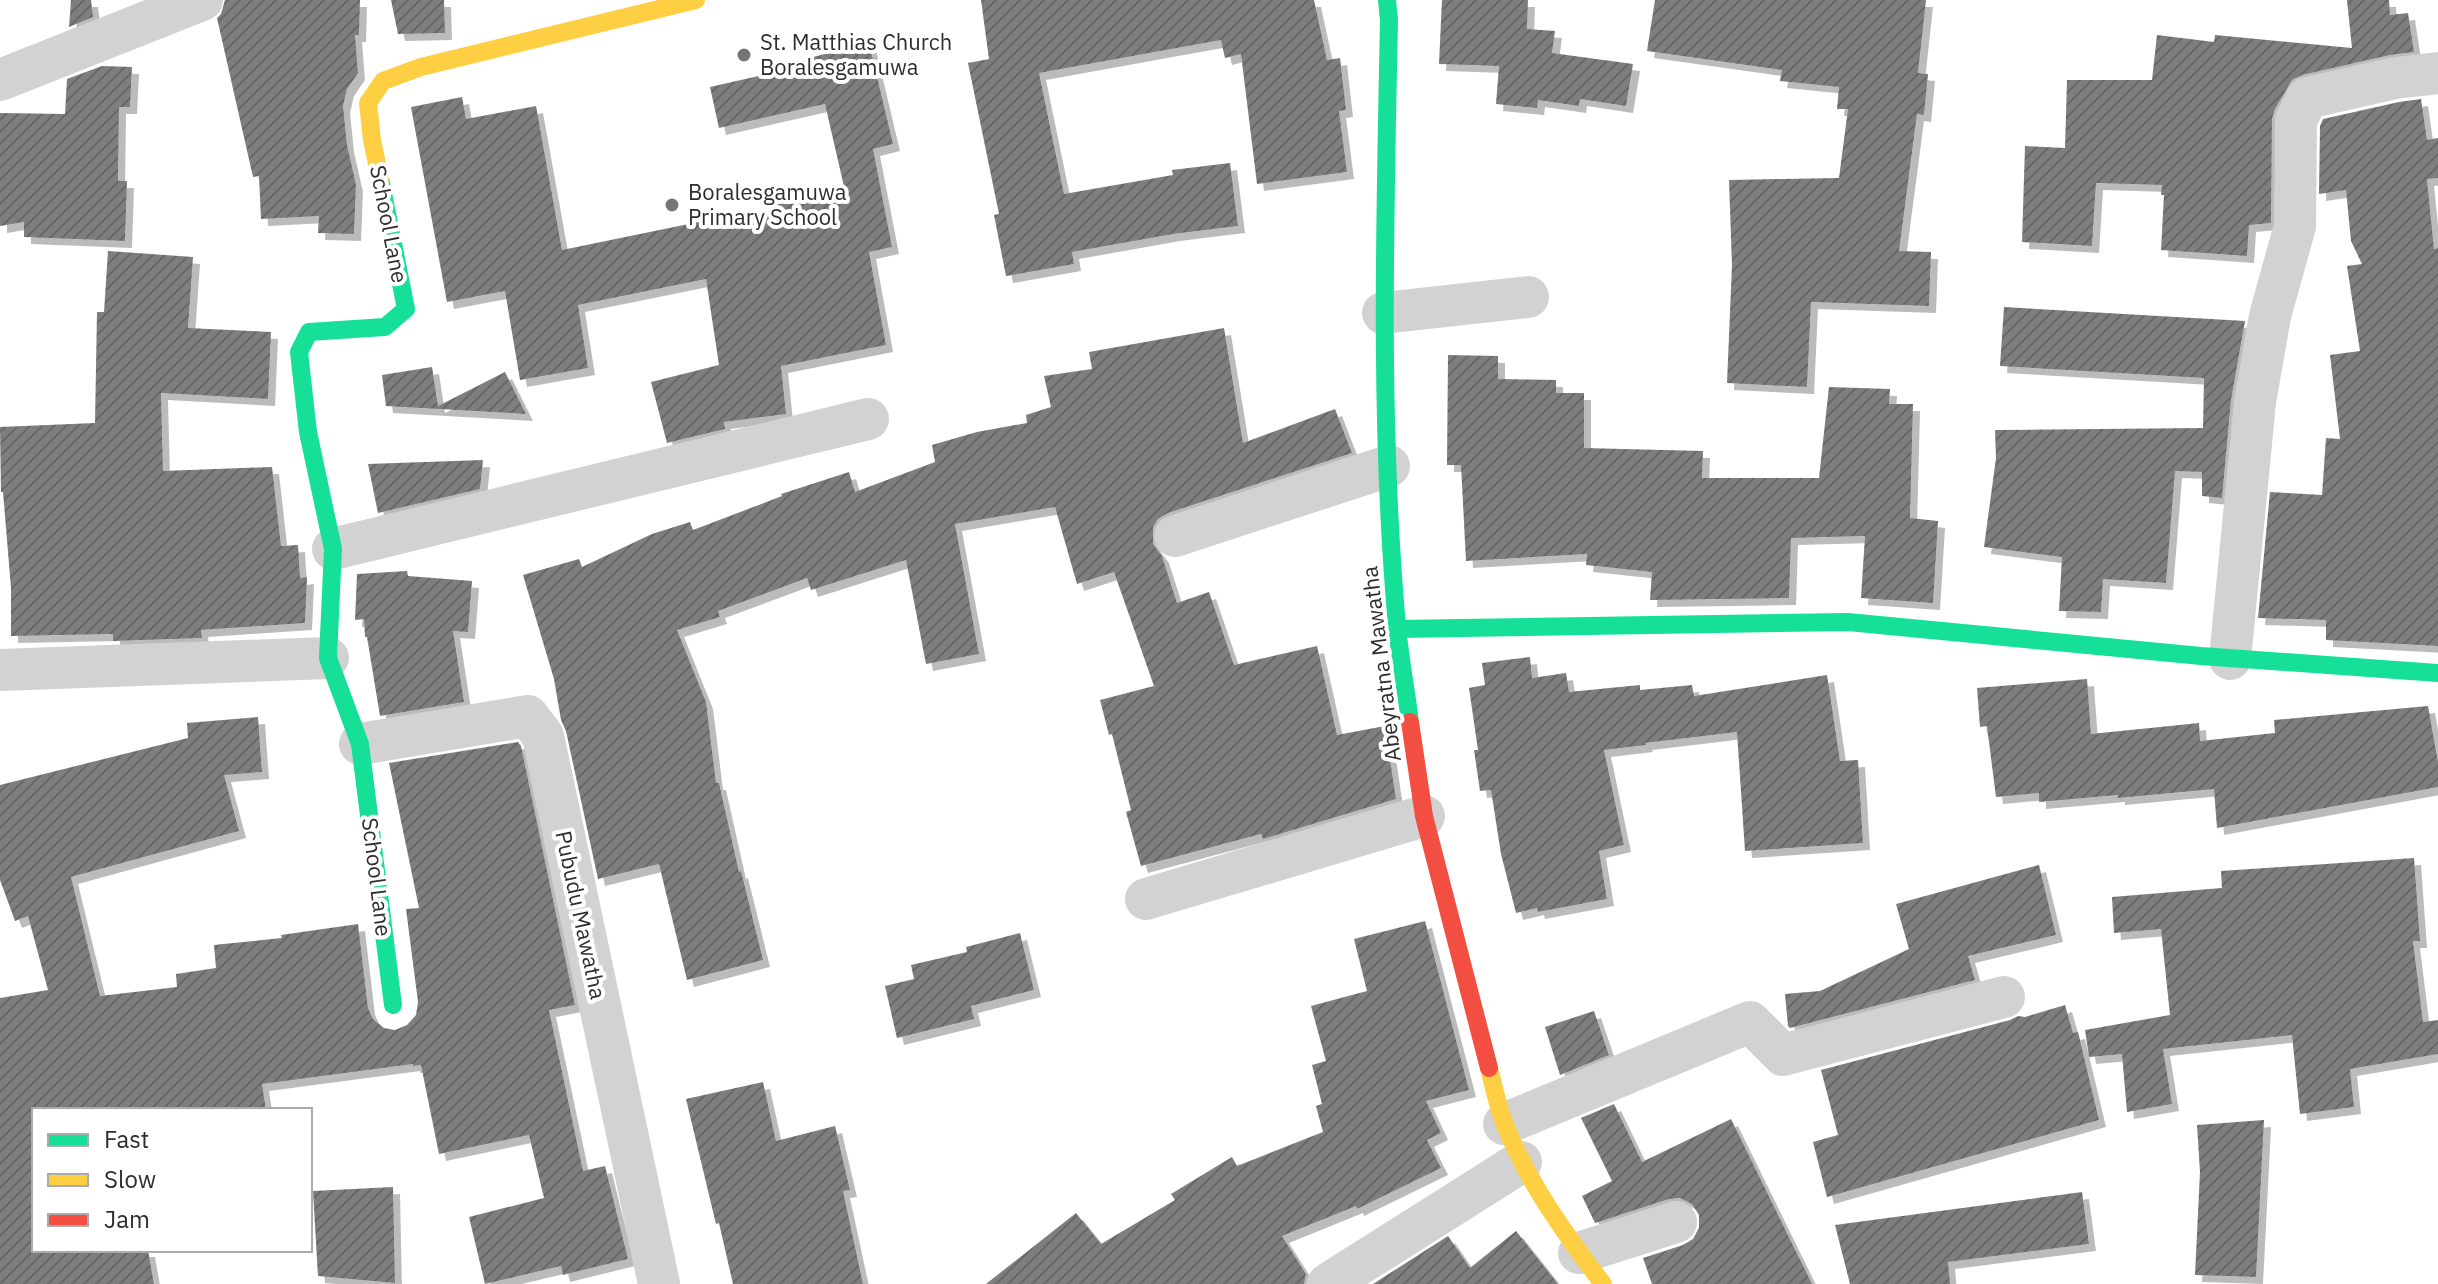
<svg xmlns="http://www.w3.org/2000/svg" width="2438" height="1284" viewBox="0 0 2438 1284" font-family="'IBM Plex Sans',sans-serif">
<defs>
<pattern id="building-hatch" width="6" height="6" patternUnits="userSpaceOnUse" patternTransform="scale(2)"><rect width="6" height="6" fill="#7e7e7e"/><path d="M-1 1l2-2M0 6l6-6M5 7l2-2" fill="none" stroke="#686868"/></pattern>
<filter id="shadow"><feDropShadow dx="7" dy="7" stdDeviation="0" flood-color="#0004"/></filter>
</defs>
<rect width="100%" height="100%" fill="#fff"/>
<g fill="url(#building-hatch)" filter="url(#shadow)">
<path d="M71,0H91L93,17L69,27Z"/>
<path d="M225,0H360L359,35H355L358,73L347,89L343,106L347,145L356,185L354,234L318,233L319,216L261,219L259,176L253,177L217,18L221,14Z"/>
<path d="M391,0H444L445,33L398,34Z"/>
<path d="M981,0H1314L1327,60L1340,58L1346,110L1339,111L1347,172L1257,184L1241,54L1225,58L1221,40L1039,73L1064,194L1173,175L1172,170L1230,163L1238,226L1173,234L1072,252L1074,264L1006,276L994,215L999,214L968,63L989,59Z"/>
<path d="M1442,0H1528L1527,29L1555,31L1552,53L1633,64L1626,106L1580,99L1579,106L1538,100L1537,108L1496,104L1499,66L1439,64Z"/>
<path d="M1655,0H1926L1918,73L1928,74L1924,115L1917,114L1899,251L1931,252L1929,306L1811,302L1807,387L1727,383L1732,265L1729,180L1839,178L1848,109H1837L1839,87L1780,81L1782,70L1647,51Z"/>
<path d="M2347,0H2389L2390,15L2408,13L2414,52L2390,55L2302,75L2292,80L2275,109L2272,119L2271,223L2249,225L2247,256L2161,250L2164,195H2161L2162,185L2096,183L2092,246L2022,242L2025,146L2065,148L2067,80H2152L2157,35L2214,42L2215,35L2352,48Z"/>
<path d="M869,43L893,144L873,149L892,247L869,252L886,345L781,366L786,414L724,422L725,429L667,443L651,382L719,365L706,279L578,305L588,368L520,380L505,291L447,302L411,107L462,97L466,119L536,106L562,250L713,219L773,210L772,205L845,191L825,104L719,128L710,87L815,63L813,57Z"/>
<path d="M102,66L132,67L130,107H119L118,181H127L125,241L24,237V222L0,226V113L65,114L67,79Z"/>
<path d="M2421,99L2427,140L2438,138V178L2427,179L2434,249L2438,248V646L2326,640V620L2258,618L2270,492L2322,495L2326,438L2340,439L2330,355L2360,351L2347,266L2362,264L2351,241L2346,190L2319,194L2320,126L2323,119L2399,102Z"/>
<path d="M108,251L193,257L188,328L271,332L268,399L161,393L163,471L272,467L281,546L298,545L300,578L307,577L305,623L201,630L202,638L113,641V634L11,636V588L3,492H1L0,427L95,423L97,312H104Z"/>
<path d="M2004,307L2245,321L2231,400L2222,498L2202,496V472L2175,471L2166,583L2103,579L2101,612L2059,611L2062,557L1984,547L1996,458L1995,430L2203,428L2204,378L2000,366Z"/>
<path d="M1224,328L1243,443L1335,409L1352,453L1168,513L1158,519L1153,527V544L1162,556L1177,603L1209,592L1234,665L1317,646L1337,735L1385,726L1396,799L1263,839L1261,834L1141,866L1126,812L1131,810L1112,734L1109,735L1100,700L1154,686L1114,572L1077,584L1055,507L955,524L979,654L926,664L906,560L811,590L807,578L718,611L720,617L677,630L706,702L716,783H719L739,872L741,871L763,960L687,980L659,864L598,879L566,731L561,720L554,679L523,575L579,559L582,567L652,534L690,522L693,530L782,496L781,494L849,472L855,492L935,462L932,445L977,432L1027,423L1026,415L1051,407L1044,376L1092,369L1089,352Z"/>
<path d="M1448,355L1498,356V379L1556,380V393H1584V448L1703,451L1702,478H1819L1829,387L1890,389L1889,404H1913L1910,518L1938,521L1933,603L1861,598L1865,536L1791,538L1789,598L1650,600L1652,572L1586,565L1587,554L1466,561L1461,465H1447Z"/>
<path d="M432,367L438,406L505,372L526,414L386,406L382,375Z"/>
<path d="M483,460L480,489L378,513L368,464Z"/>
<path d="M407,571L408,576L472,581L468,632L453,631L464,702L380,716L367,637H365L364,619L355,620L357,574Z"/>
<path d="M1530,657L1532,678L1566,673L1569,692L1640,685V690L1692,685L1694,696L1827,675L1840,761L1858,760L1863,843L1745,851L1737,732L1645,743L1646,745L1604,750L1624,845L1599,851L1607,899L1538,912L1537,908L1516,913L1501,854L1491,790L1480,791L1474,750H1478L1469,688L1485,685L1482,663Z"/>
<path d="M2087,679L2091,734L2199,723L2200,741L2275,733L2274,720L2428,706L2438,762V787L2217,828L2214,789L2118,798V795L2039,802V793L1996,797L1987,726L1980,727L1977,688Z"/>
<path d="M258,717L262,772L224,775L239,831L71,877L100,996L177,987L176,974L216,968L214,945L282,938L281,935L358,924L368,1008L373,1019L384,1028L395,1030L407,1025L416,1015L418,1002L406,909L419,908L389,763L518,742L521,746L575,1005L549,1010L583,1171L605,1166L628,1259L563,1275L561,1266L485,1284L469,1217L544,1198L529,1135L439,1154L421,1065L413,1066V1064L262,1084L266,1110H34V1250H148L154,1284H0V998L48,990L28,916L15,921L0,880V785L188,738L187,723Z"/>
<path d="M2414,858L2420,941H2413L2423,1022L2438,1020V1054L2350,1069L2354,1107L2300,1114L2292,1035L2163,1049L2172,1104L2127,1112L2122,1054L2089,1057L2085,1030L2170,1015L2161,929L2114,933L2112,897L2222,888L2221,871Z"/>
<path d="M2039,865L2056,935L1968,956L1975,980L1790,1028L1788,1026L1785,994L1820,991L1909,949L1896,904Z"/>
<path d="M1425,921L1469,1090L1426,1101L1441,1133L1427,1140L1441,1168L1357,1209L1356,1206L1282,1236L1306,1274L1304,1284H986L1076,1213L1101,1244L1175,1200L1171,1194L1232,1157L1237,1166L1323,1132L1316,1106L1322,1104L1312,1065L1326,1061L1311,1006L1367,991L1354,939Z"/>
<path d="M1020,933L1034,990L971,1006L974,1019L897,1038L885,986L914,979L911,965L967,952L966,947Z"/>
<path d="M2065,1005L2073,1033L2078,1032L2099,1120L1827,1197L1813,1142L1838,1135L1821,1070L2010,1020L2018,1016L2025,1017Z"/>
<path d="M1594,1011L1609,1055L1560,1075L1545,1027Z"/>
<path d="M763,1082L776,1141L835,1126L850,1190L843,1191L863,1284H733L719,1223L716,1224L686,1099Z"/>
<path d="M1614,1104L1642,1162L1731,1119L1812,1284H1652L1643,1258L1683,1245L1693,1239L1699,1228V1215L1692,1204L1680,1198L1669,1199L1595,1223L1582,1196L1612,1181L1581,1118Z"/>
<path d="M2264,1120L2256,1277L2195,1275L2200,1172L2197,1125Z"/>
<path d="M393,1187L395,1283L318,1276L313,1191Z"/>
<path d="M2082,1192L2089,1244L1948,1262L1950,1284H1850L1835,1225Z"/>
<path d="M1516,1231L1558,1284H1373L1448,1236L1470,1268Z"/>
</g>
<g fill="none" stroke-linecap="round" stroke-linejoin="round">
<g stroke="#d2d2d2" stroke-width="42">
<path d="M0,80L202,0"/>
<path d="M1383,313L1528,297"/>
<path d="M1175,536L1389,466"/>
<path d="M333,549L868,419"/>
<path d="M2230,659L2255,402L2270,316L2295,226L2296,120L2307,98L2395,78L2438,73"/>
<path d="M0,670L328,658"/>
<path d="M360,744L528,716L543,736L659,1284"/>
<path d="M1146,899L1424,816"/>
<path d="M1504,1124L1750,1022L1783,1055L2004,997"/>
<path d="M1579,1253L1676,1222"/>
<path d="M1328,1284L1521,1162"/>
</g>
<g stroke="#16e098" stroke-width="18">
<path d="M1387,0L1389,20C1385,222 1379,425 1397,626C1400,658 1406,690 1410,722"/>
<path d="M380,178L406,309L385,327L309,332L299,352L308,432L333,549L328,658L360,744L393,1005"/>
<path d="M1397,629L1848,622L2201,656L2438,673"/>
</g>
<g stroke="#ffcf43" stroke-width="18">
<path d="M380,178L372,140L368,103L383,81L421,67L696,0"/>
<path d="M1489,1068C1494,1087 1498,1109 1506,1127C1529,1184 1566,1235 1603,1284"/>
</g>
<path stroke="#f24e42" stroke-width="18" d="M1410,722L1424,816L1489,1068"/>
</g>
<g fill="#767676" stroke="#fff" stroke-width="3">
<circle cx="744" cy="55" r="8"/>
<circle cx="672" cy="205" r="8"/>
</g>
<g text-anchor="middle" stroke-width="8" stroke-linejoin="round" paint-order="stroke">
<g font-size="22" fill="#2d2d2d" stroke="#fff" text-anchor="start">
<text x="760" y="50">St. Matthias Church<tspan x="760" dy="25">Boralesgamuwa</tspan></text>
<text x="688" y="200">Boralesgamuwa<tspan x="688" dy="25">Primary School</tspan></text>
</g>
<g font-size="22" fill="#2d2d2d" stroke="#fff">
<text transform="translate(389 224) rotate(79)" y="8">School Lane</text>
<text transform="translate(1381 664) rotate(-97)" y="8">Abeyratna Mawatha</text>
<text transform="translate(377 877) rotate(83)" y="8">School Lane</text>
<text transform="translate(581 915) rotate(78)" y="8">Pubudu Mawatha</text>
</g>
</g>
<rect x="32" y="1108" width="280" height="144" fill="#ffffff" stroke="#ababab" stroke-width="2"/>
<rect x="48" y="1134" width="40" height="12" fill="#16e098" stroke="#ababab" stroke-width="2"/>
<text x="104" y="1148" font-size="24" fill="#2d2d2d">Fast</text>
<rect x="48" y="1174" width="40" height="12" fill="#ffcf43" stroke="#ababab" stroke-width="2"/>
<text x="104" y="1188" font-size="24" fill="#2d2d2d">Slow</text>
<rect x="48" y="1214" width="40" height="12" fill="#f24e42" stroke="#ababab" stroke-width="2"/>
<text x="104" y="1228" font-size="24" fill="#2d2d2d">Jam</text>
</svg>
